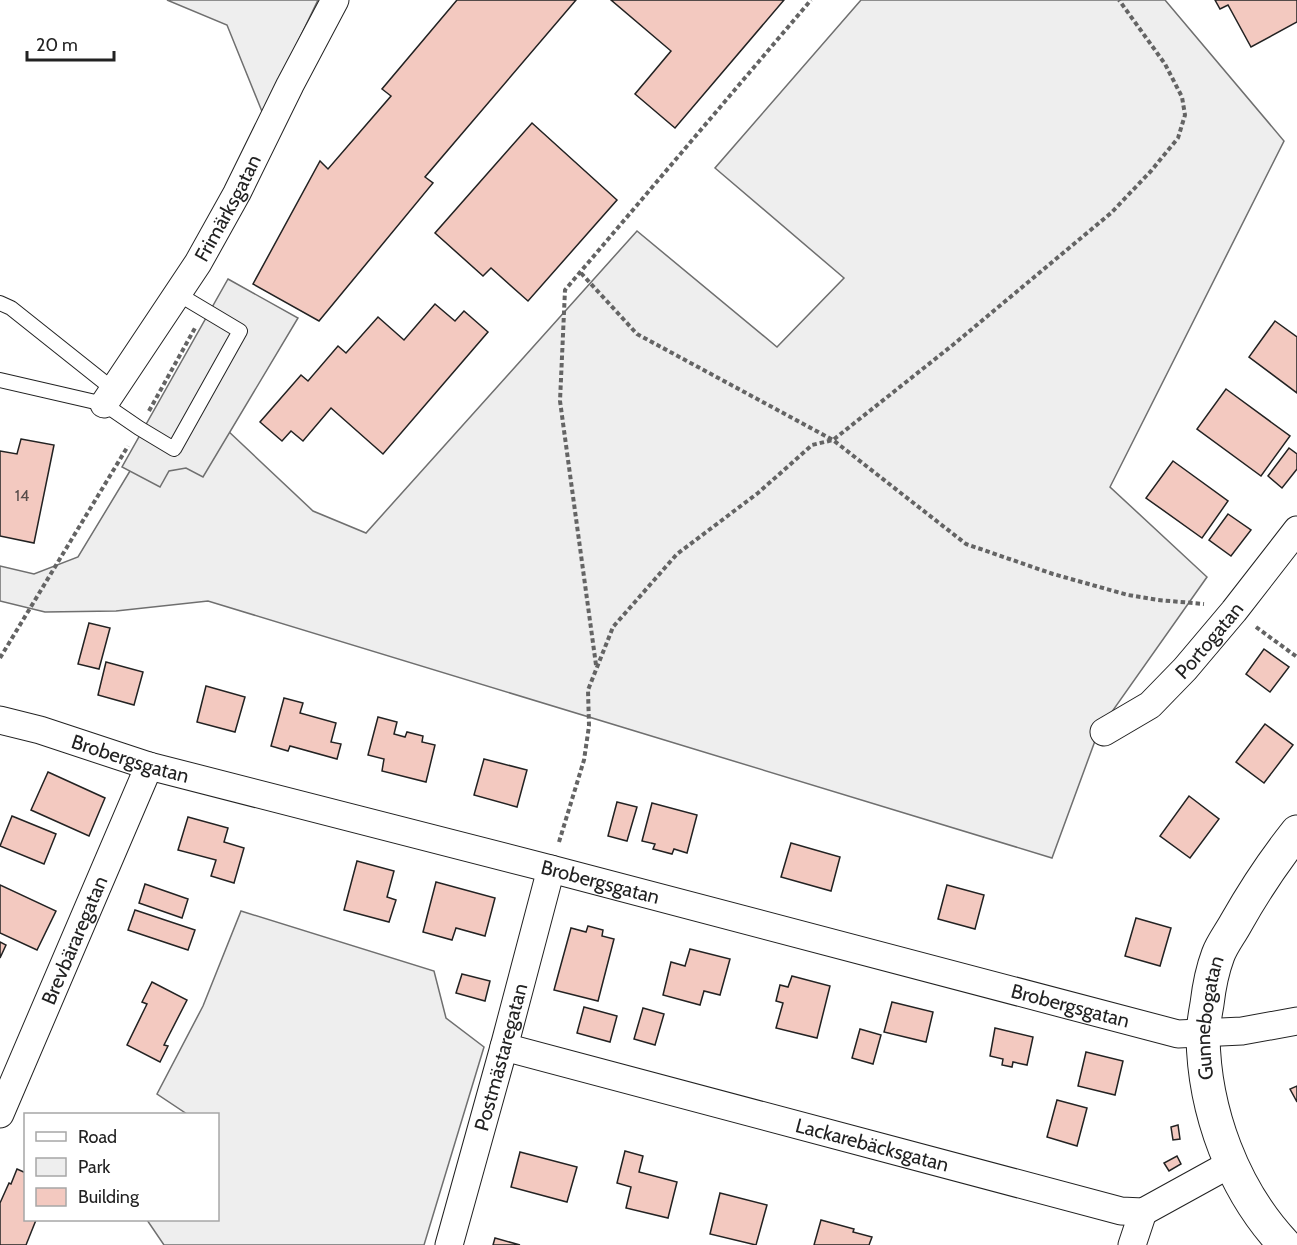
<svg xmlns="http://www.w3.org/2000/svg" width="1297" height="1245" viewBox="0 0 1297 1245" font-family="Cabin,sans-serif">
<rect width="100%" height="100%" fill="#fff"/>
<g fill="#eee" stroke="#6f6f6f" stroke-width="1.5">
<path d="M167,0H318L263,114L227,25Z"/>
<path d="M861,0H1165L1284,141L1110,487L1207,577L1099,730L1052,858L208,601L116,611L45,612L0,601V566L34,574L78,557L136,461L192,397L313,511L366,533L637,231L777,347L844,278L715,168Z"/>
<path d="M241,911L434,971L446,1018L484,1047L424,1245H164L147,1220H218V1114H187L157,1094L203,1006Z"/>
</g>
<path fill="#ededed" stroke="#6f6f6f" stroke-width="1.5" d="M228,279L298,318L203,477L186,468L169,471L160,487L122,467Z"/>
<g fill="#f3c9c0" stroke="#222" stroke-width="1.5">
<path d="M457,0H576L425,177L433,183L319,321L253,284L320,161L328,169L391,96L382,89Z"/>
<path d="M611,0H784L675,128L635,94L671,51Z"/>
<path d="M1215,0H1297V22L1251,47L1228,5L1220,9Z"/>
<path d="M532,123L617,200L528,301L491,268L483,276L435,233Z"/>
<path d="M435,304L455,321L464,311L488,332L383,454L331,408L303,441L291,431L282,441L260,422L301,375L308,381L338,346L346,353L378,317L404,340Z"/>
<path d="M1275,321L1297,337V393L1249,357Z"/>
<path d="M1226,389L1290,436L1261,476L1197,429Z"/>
<path d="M21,439L54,445L34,543L0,536V451L17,454Z"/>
<path d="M1289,448L1297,454V469L1282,488L1268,476Z"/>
<path d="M1173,461L1228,501L1202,538L1146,498Z"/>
<path d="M1228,514L1251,530L1231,556L1209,540Z"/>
<path d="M89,623L110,628L99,669L78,664Z"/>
<path d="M1264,649L1289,667L1270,692L1246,674Z"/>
<path d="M106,662L143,672L134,705L98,695Z"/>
<path d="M206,686L245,697L235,732L197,722Z"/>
<path d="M284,698L303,703L300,713L336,723L331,742L341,744L337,759L290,746L288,751L271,746Z"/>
<path d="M378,717L397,722L394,734L405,737L407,732L423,736L422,742L435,745L426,782L382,771L384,759L368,755Z"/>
<path d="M1265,724L1293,745L1264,783L1236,762Z"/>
<path d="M484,759L527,770L517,807L474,795Z"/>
<path d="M48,772L105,798L89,836L31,810Z"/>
<path d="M1189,796L1219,819L1190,858L1160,836Z"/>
<path d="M617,802L637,807L627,841L608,836Z"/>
<path d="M652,803L697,815L687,853L674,849L672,854L653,849L655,844L642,841Z"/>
<path d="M12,816L56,834L44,864L0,846Z"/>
<path d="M188,817L228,828L224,842L244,848L234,883L211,876L216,860L178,850Z"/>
<path d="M791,843L840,857L831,891L781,877Z"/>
<path d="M357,861L394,871L387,897L396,900L389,922L344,910Z"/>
<path d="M436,882L495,898L485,936L456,928L452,940L423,932Z"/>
<path d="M145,884L188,899L182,918L139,903Z"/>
<path d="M0,885L56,911L37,950L0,933Z"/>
<path d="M947,885L984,895L975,929L938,919Z"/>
<path d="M135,910L195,930L188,950L128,930Z"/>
<path d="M1136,918L1171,928L1160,966L1125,956Z"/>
<path d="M588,926L603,930L602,936L614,939L598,1001L554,990L571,928L586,932Z"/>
<path d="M0,942L6,945L0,958Z"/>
<path d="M690,949L730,959L720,995L704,991L700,1005L663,995L671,962L685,966Z"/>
<path d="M462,974L490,981L485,1001L456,993Z"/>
<path d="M792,976L830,986L817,1038L776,1028L783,1003L776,1001L780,985L788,987Z"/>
<path d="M152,982L187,1000L164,1045L168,1046L160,1062L127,1045L147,1004L142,1002Z"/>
<path d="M892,1002L933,1012L926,1042L884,1032Z"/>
<path d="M584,1007L617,1016L610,1042L577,1033Z"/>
<path d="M643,1008L664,1014L655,1045L634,1039Z"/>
<path d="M995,1028L1033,1037L1027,1065L1013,1062L1012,1067L1002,1065L1003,1059L990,1056Z"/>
<path d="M860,1029L881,1035L873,1064L852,1058Z"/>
<path d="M1086,1052L1123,1061L1115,1095L1078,1086Z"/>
<path d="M1297,1086V1102L1290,1089Z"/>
<path d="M1057,1100L1087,1108L1077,1146L1047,1137Z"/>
<path d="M1178,1125L1180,1139L1173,1140L1171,1127Z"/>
<path d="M625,1151L643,1156L639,1172L677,1182L668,1218L626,1208L631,1187L617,1183Z"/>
<path d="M520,1152L577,1167L567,1202L511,1187Z"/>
<path d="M1177,1156L1181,1164L1169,1171L1164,1163Z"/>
<path d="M17,1169L26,1173V1220H36L26,1245H0V1203L9,1183L11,1184Z"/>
<path d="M720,1193L767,1205L756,1245L710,1234Z"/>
<path d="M821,1220L854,1229L853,1232L872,1237L869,1245H814Z"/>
<path d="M495,1238L520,1245H493Z"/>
</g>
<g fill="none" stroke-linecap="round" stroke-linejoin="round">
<defs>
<g id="lane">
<path d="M0,303L11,308L114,390"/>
<path d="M0,380L104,404L139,428L174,449L240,331L178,294"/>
</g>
<g id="street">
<path id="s1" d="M104,404L198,263L237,193L290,85L335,0"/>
<path id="s2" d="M0,720L40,730L149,766L551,869L1178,1034L1242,1031L1297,1021"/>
<path id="s3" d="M1104,732L1150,705L1185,669L1234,611L1297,530"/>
<path id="s4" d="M504,1047L1121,1211L1143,1212L1232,1163"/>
<path id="s5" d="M0,1114L149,766"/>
<path id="s6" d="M449,1245L504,1047L551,869"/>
<path d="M1132,1245L1143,1212"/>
</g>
<g id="secondary">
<path id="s7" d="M1285,1245C1233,1190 1204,1111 1203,1036C1203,1026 1205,1015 1207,1004C1209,987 1212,971 1218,955C1222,944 1230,934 1236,923C1254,891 1274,861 1297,832"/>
</g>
</defs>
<use href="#lane" stroke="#222" stroke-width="16"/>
<use href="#street" stroke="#222" stroke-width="29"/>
<use href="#secondary" stroke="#222" stroke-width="35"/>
<g stroke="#646464" stroke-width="4" stroke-dasharray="4.5 3" stroke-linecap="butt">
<path d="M581,273L637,334L833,440L966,544L1053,574L1128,595L1158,600L1204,604"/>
<path d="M149,411L195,328"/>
<path d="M1256,627L1297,657"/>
<path d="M0,658L128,446"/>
<path d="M596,665L560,401L565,290L811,0"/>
<path d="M559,842L584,760L589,726L588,690L613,627L677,554L758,493L812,445L833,440L954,344L1111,213L1151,171L1178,138L1185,115L1182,97L1165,64L1119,0"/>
</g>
<use href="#lane" stroke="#fff" stroke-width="14"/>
<use href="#street" stroke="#fff" stroke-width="27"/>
<use href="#secondary" stroke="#fff" stroke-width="33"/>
</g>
<g text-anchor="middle" stroke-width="4.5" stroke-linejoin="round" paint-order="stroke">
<g font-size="16" fill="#564c4a">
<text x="22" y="501">14</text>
</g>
<g font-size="20" fill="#222" stroke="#fff">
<text dy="7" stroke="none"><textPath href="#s1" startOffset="232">Frimärksgatan</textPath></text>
<text dy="7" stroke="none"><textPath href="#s3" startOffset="141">Portogatan</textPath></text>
<text dy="7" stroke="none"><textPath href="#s2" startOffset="136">Brobergsgatan</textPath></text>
<text dy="7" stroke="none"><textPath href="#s2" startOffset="622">Brobergsgatan</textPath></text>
<text dy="7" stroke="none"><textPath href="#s5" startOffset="189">Brevbäraregatan</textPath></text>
<text dy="7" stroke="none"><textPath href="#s2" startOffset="1108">Brobergsgatan</textPath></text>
<text dy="7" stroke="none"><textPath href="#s7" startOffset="248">Gunnebogatan</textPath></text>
<text dy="7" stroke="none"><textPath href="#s6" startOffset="195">Postmästaregatan</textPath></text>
<text dy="7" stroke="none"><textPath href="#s4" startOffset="381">Lackarebäcksgatan</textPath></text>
</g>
</g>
<rect x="24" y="1113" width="195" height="108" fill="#ffffff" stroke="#a7a7a7" stroke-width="1.5"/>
<rect x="36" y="1132" width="30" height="9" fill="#ffffff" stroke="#a7a7a7" stroke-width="1.5"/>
<text x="78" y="1143" font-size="18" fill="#222222">Road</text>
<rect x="36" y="1158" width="30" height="18" fill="#eeeeee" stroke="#a7a7a7" stroke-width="1.5"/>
<text x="78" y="1173" font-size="18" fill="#222222">Park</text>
<rect x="36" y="1188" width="30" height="18" fill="#f3c9c0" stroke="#a7a7a7" stroke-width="1.5"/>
<text x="78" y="1203" font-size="18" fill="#222222">Building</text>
<path d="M27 51v9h87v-9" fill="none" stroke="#222222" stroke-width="3"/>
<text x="36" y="51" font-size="18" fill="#222222" stroke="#ffffff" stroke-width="4.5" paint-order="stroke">20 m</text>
</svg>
